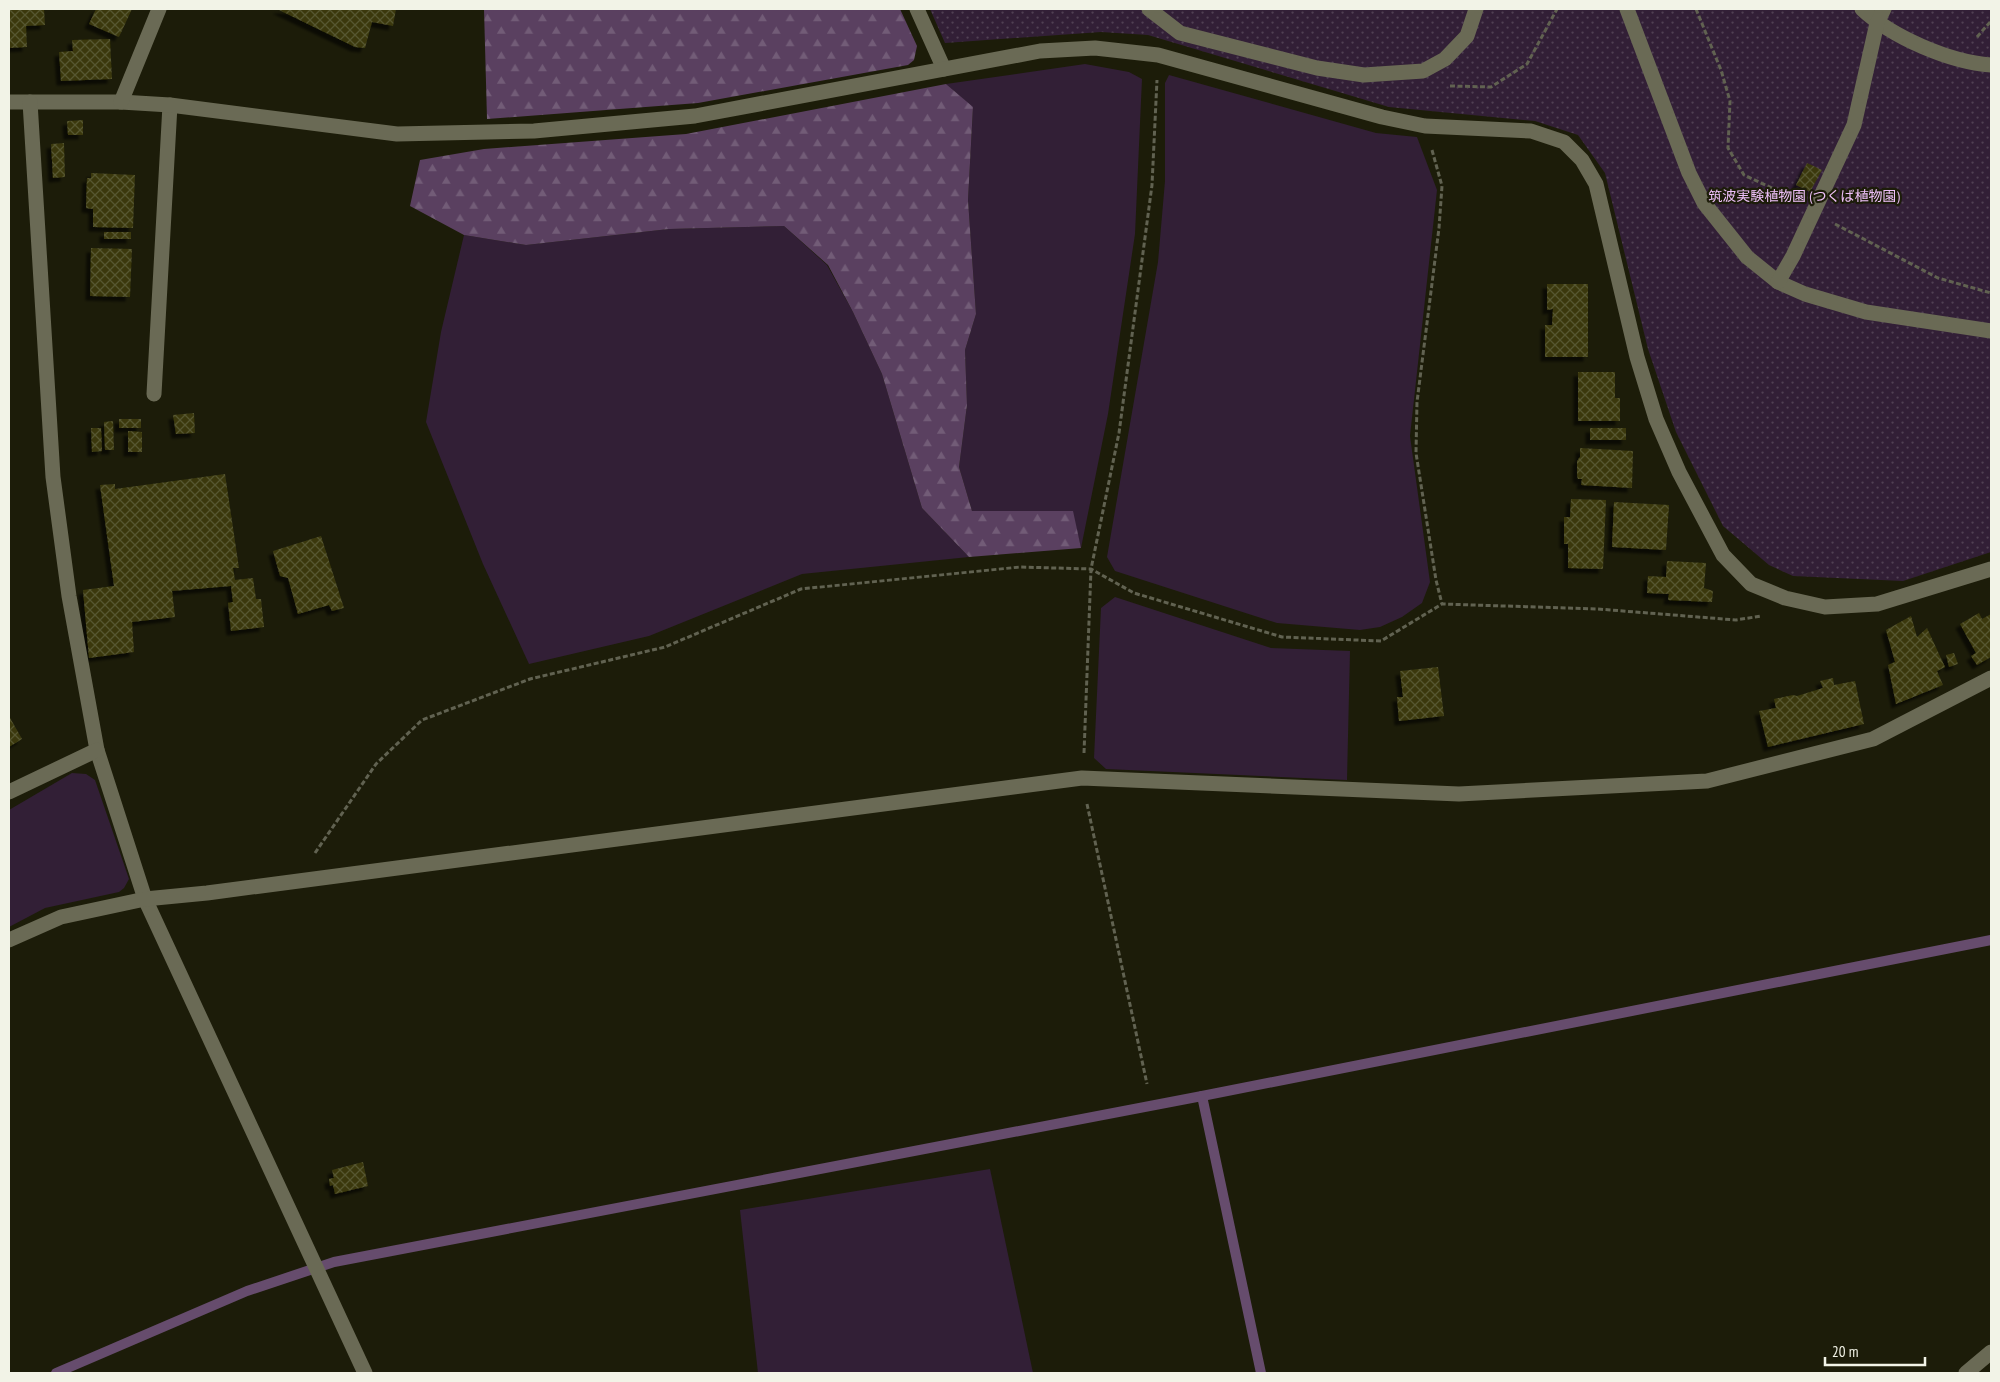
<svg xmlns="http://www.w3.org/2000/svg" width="2000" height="1382" viewBox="0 0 2000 1382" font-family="'PT Sans Narrow','Noto Sans JP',sans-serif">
<defs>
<pattern id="forest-firs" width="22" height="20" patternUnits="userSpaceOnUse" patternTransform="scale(1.25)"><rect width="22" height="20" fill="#5a4060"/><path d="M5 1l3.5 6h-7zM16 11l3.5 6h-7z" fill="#725c77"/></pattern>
<pattern id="garden-dots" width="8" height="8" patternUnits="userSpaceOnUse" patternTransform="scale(1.25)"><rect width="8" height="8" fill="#321f36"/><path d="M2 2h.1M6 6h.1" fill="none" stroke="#504053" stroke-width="1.8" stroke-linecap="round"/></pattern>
<pattern id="building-cross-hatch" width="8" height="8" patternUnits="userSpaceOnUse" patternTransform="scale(1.25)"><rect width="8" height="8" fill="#3a390e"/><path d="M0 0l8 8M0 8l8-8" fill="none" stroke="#575631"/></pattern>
<filter id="shadow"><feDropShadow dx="-4.5" dy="4.5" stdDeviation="1" flood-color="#0009"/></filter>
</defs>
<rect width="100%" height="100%" fill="#1c1c09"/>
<g fill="#321f36">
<path d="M1085,64L1129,72L1142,79L1135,234L1108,414L1081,548L1072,511H972L959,467L967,405L965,350L976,314L968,200L973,108L946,84Z"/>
<path d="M1169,75L1376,133L1417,137L1437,190L1410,436L1430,582L1422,603L1402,617L1380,627L1360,630L1277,623L1115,571L1107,557L1158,262L1165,181V83Z"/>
<path d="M784,226L827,265L853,312L882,374L922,508L969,557L802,574L649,636L529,664L483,564L426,422L441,332L464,235L526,245L669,229Z"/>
<path d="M1115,597L1271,648L1350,651L1347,780L1106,769L1094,758L1101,608Z"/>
<path d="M72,773L86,774L95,780L129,879L124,888L119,892L45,908L9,927V810Z"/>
<path d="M990,1169L1033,1373H758L740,1210Z"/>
</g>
<g fill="url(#forest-firs)">
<path d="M484,9H900L917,46L914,60L908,65L698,103L487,119Z"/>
<path d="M946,84L973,107L968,200L976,314L965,350L967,405L959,467L972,511H1073L1081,548L969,557L922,508L882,374L853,312L828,265L784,226L669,229L526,245L464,235L410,206L420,160L484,149L686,134Z"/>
</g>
<path fill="url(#garden-dots)" d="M930,9H1991V552L1903,581L1793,576L1769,565L1723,526L1676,432L1648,349L1605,173L1578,135L1535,121L1389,107L1148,35L1101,32L945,43Z"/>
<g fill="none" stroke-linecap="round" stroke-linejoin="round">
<g stroke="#664c6d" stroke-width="10">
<path d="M1202,1096L1261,1373"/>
<path d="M56,1373L247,1291L334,1262L1202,1096L1991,940"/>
</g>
</g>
<g fill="url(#building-cross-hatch)" filter="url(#shadow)">
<path d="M9,9H44L45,25L26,26L27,47L9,48Z"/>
<path d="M96,9H132L119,37L89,24Z"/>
<path d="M277,9H396L393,26L372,22L365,48L355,47Z"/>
<path d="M110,39L112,79L61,81L59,52L73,51L72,40Z"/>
<path d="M83,120V135H68L67,121Z"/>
<path d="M64,143L65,177L53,178L51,144Z"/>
<path d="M1807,163L1822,170L1810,192L1796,185Z"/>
<path d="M91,173L135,175L133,228L93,227V209L86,208L87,178H91Z"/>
<rect x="104" y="232" width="27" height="7"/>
<path d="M91,248L132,249L130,297L90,296Z"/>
<path d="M1547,284H1588V357H1545V325H1552L1553,309L1547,310Z"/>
<path d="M1578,372H1615V398H1620V421H1578Z"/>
<path d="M194,413L195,433L176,434L173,415Z"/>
<rect x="119" y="419" width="22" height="9"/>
<path d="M113,421L114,450H105L104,422Z"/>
<path d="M91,428H101L102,451L92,452Z"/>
<rect x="1590" y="428" width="36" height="12"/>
<path d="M128,431L142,432V452H128Z"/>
<path d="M1580,448L1633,451L1632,488L1581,485L1582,479H1578L1577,475V461L1580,457Z"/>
<path d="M225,474L239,568H233L235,580L253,578L256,599H261L264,627L231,631L228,603L233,602L231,586L172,591L175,617L132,622L134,652L89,658L83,590L114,586L100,485L115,484V489Z"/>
<path d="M1571,499L1606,500L1603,569L1568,568V544H1564V517H1570Z"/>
<path d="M1614,502L1669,505L1666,550L1612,547Z"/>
<path d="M321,536L344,608L332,611L329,605L298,614L288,578L280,576L273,551Z"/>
<path d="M1667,561L1706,563L1704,588L1713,591L1712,602L1668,600L1669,594L1647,593L1648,576L1666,577Z"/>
<path d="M1979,613L1982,619L1991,614V657L1977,665L1971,656L1976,653L1960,624Z"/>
<path d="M1911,616L1917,637L1927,628L1945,667L1937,671L1943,685L1896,704L1888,665L1895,662L1886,630Z"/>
<path d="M1954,653L1958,664L1949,667L1946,655Z"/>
<path d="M1438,667L1444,716L1399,721L1397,697H1403L1400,671Z"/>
<path d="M1833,678L1834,685L1855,681L1864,724L1768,747L1759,711L1776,708L1774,699L1793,695L1797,696L1823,688L1820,681Z"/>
<path d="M9,716L22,739L9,747Z"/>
<path d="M363,1162L368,1186L335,1194L333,1185L330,1186L329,1179L334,1178L332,1170Z"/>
</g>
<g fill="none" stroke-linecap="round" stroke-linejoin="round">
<g stroke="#616251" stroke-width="3" stroke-dasharray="5 2.5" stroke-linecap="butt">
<path d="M1696,9L1721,70L1730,101L1728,148L1744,175L1774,189L1792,200"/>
<path d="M1977,37L1991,21"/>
<path d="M1450,86L1491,87L1527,64L1557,9"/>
<path d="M1432,150L1442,186L1439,228L1417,402L1416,453L1436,580L1442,604"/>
<path d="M1835,224L1938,278L1991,293"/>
<path d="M1084,753L1091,569L1119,433L1152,185L1157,80"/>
<path d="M1087,804L1147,1084"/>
<path d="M315,853L376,764L422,720L530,679L665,647L801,589L1020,567L1091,569L1134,593L1282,637L1381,641L1442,604L1598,609L1736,620L1761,616"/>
</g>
<g stroke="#6a6a55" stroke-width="15">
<path d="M1149,9L1180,33L1317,68L1364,75L1423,71L1445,59L1467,36L1476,9"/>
<path d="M1627,9L1689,173L1704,203L1747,257L1778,282L1805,294L1866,312L1991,331"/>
<path d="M1862,9C1892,37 1949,62 1991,65"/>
<path d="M1778,282L1793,256L1854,125L1877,23L1884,9"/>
<path d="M154,394L170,105"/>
</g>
<g stroke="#6a6a55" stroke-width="15">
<path d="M917,9L944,69"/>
<path d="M9,102H121L170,105L397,134L534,131L695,116L1040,51L1095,48L1158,55L1382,117L1425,126L1531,131L1564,142L1582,160L1596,184L1637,357L1656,419L1679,472L1723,555L1751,584L1785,598L1825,607L1877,604L1991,569"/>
<path d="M30,102L53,477L69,596L97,750L145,899L365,1373"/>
<path d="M121,102L159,9"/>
<path d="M9,792L97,750"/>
<path d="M9,940L61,917L145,899L207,893L1082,778L1459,794L1707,781L1873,739L1991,678"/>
<path d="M1966,1373L1991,1352"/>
</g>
</g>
<g text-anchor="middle" stroke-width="4.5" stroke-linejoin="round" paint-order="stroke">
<g font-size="14" fill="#efc1fa" stroke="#1c1c09">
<text x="1804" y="201">筑波実験植物園 (つくば植物園)</text>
</g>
</g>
<rect width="2000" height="1382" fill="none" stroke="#f2f3e7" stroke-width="20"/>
<path d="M1825 1357v8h100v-8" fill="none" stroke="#f2f3e7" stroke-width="2.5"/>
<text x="1832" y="1357" font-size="15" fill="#f2f3e7" stroke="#1c1c09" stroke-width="4" paint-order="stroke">20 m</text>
</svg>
